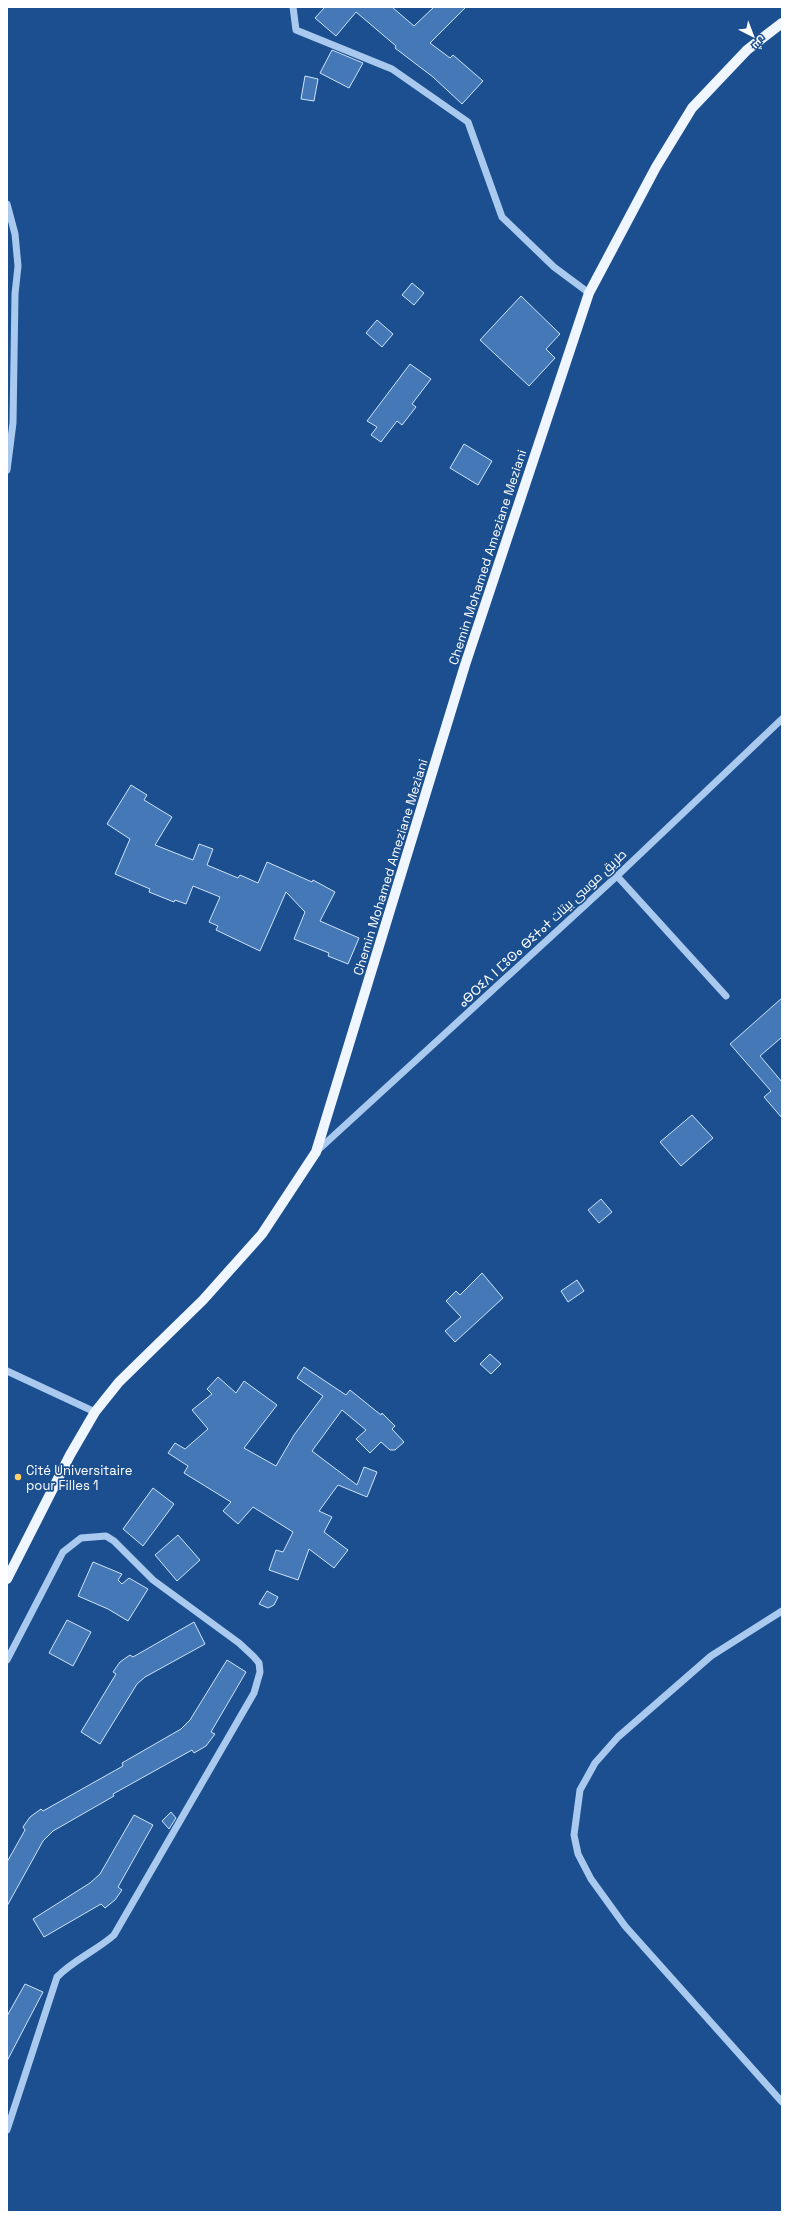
<svg xmlns="http://www.w3.org/2000/svg" width="789" height="2219" viewBox="0 0 789 2219" font-family="'Space Grotesk',Cairo,'Noto Sans Tifinagh',sans-serif">
<rect width="100%" height="100%" fill="#1b4f8f"/>
<g fill="#4478b7" stroke="#cfe3fa">
<path d="M325,7H392L414,26L434,7H466L430,43L450,58L453,55L483,81L462,104L433,77L395,48L396,46L356,12L336,36L315,18Z"/>
<path d="M332,50L363,63L349,88L320,73Z"/>
<path d="M305,76L318,79L314,101L301,99Z"/>
<path d="M412,283L424,293L414,305L402,295Z"/>
<path d="M521,296L560,334L546,349L555,358L529,386L480,340Z"/>
<path d="M377,320L393,334L382,347L366,333Z"/>
<path d="M410,364L431,379L412,404L416,407L402,425L397,421L381,442L371,435L377,427L367,421Z"/>
<path d="M464,444L492,461L478,485L450,468Z"/>
<path d="M131,785L147,795L144,800L172,817L155,845L193,860L199,844L213,849L207,865L238,878L240,875L258,883L267,862L312,882L313,880L335,892L320,921L359,938L348,964L328,956L329,953L294,939L305,912L286,892L260,951L216,930L218,926L209,922L220,897L193,886L186,904L175,900L174,902L149,892L150,889L115,874L130,839L107,824Z"/>
<path d="M782,998V1037L760,1056L782,1082V1118L764,1097L771,1091L730,1044Z"/>
<path d="M692,1115L713,1138L681,1166L660,1142Z"/>
<path d="M601,1199L612,1212L599,1223L588,1210Z"/>
<path d="M482,1273L503,1298L455,1342L445,1331L461,1317L446,1301L456,1291L460,1295Z"/>
<path d="M577,1280L584,1291L568,1302L561,1291Z"/>
<path d="M490,1354L501,1364L491,1374L480,1364Z"/>
<path d="M304,1367L346,1395L350,1390L381,1415L382,1413L395,1426L392,1429L404,1442L395,1450H390L381,1442L370,1453L356,1439L366,1430L342,1410L312,1451L357,1485L364,1467L377,1472L367,1497L338,1485L319,1511L332,1517L324,1532L348,1550L334,1568L309,1549L298,1580L269,1570L276,1550L283,1552L293,1532L253,1507L238,1524L223,1511L231,1502L184,1473L188,1466L168,1453L175,1443L185,1449L208,1429L192,1410L212,1394L207,1389L218,1377L236,1393L244,1381L277,1405L244,1448L276,1466L294,1435L323,1396L297,1378Z"/>
<path d="M153,1488L174,1504L143,1546L123,1529Z"/>
<path d="M178,1535L200,1560L177,1581L155,1555Z"/>
<path d="M93,1562L122,1574L118,1580L122,1584L129,1578L148,1589L128,1621L108,1609L78,1596Z"/>
<path d="M267,1591L278,1597L274,1605L268,1608L259,1604Z"/>
<path d="M67,1620L91,1632L73,1666L49,1653Z"/>
<path d="M194,1622L205,1644L145,1677L137,1684L100,1744L81,1732L116,1674L113,1672L120,1662L130,1655L133,1657Z"/>
<path d="M227,1660L246,1672L211,1732L215,1734L206,1746L194,1753L192,1750L113,1794L114,1796L53,1831L43,1841L7,1906V1862L25,1830L23,1827L30,1817L41,1809L43,1811L123,1766L122,1763L181,1729L190,1720Z"/>
<path d="M171,1812L176,1818L169,1829L162,1821Z"/>
<path d="M134,1815L153,1825L118,1887L122,1890L115,1900L105,1908L101,1904L44,1937L33,1919L90,1883L100,1874Z"/>
<path d="M25,1984L43,1992L7,2061V2016Z"/>
</g>
<g fill="none" stroke-linecap="round" stroke-linejoin="round">
<g stroke="#a9c9ee" stroke-width="7">
<path d="M293,7L296,30L392,69L468,122L502,217L554,267L589,293"/>
<path d="M7,204L15,234L18,266L15,294L13,423L7,470"/>
<path d="M617,876L726,996"/>
<path d="M317,1151L617,876L782,719"/>
<path d="M7,1371L95,1412"/>
<path d="M782,1611L711,1656L618,1737L595,1763L580,1790L574,1835L578,1854L591,1879L625,1926L782,2102"/>
<path d="M7,1660L63,1552L81,1538L106,1536L114,1541L153,1580L239,1643L254,1657L259,1663L260,1672L254,1693L114,1935C96,1951 73,1960 57,1977L7,2130"/>
</g>
<path stroke="#f0f6ff" stroke-width="10" d="M7,1579L70,1455L95,1412L119,1382L203,1300L262,1234L316,1152L465,665L589,293L656,167L692,108L747,50L782,23"/>
</g>
<circle fill="#ffd166" stroke="#1b4f8f" stroke-width="1.5" cx="18" cy="1477" r="4"/>
<g text-anchor="middle" stroke-width="3.5" stroke-linejoin="round" paint-order="stroke">
<g font-size="13" fill="#fff" stroke="#1b4f8f">
<text transform="translate(487 557) rotate(-72)" y="5">Chemin Mohamed Ameziane Meziani</text>
<text transform="translate(390 867) rotate(-73)" y="5">Chemin Mohamed Ameziane Meziani</text>
<text transform="translate(542 928) rotate(-43)" y="5">ⴰⴱⵔⵉⴷ ⵏ ⵎⵓⵙⴰ ⴱⵉⵜⴰⵜ طريق موسى بيتات</text>
</g>
<g font-size="13" fill="#fff" stroke="#1b4f8f" text-anchor="start">
<text x="26" y="1475">Cité Universitaire<tspan x="26" dy="15">pour Filles 1</tspan></text>
</g>
</g>
<rect width="789" height="2219" fill="none" stroke="#ffffff" stroke-width="16"/>
<g transform="translate(753 36) rotate(138)" stroke="#1b4f8f" stroke-width="3" paint-order="stroke">
<path d="M0-3L7 15L0 10L-7 15Z" fill="#ffffff"/>
<text y="-6" font-size="11" font-weight="bold" text-anchor="middle" fill="#ffffff">ش</text>
</g>
</svg>
